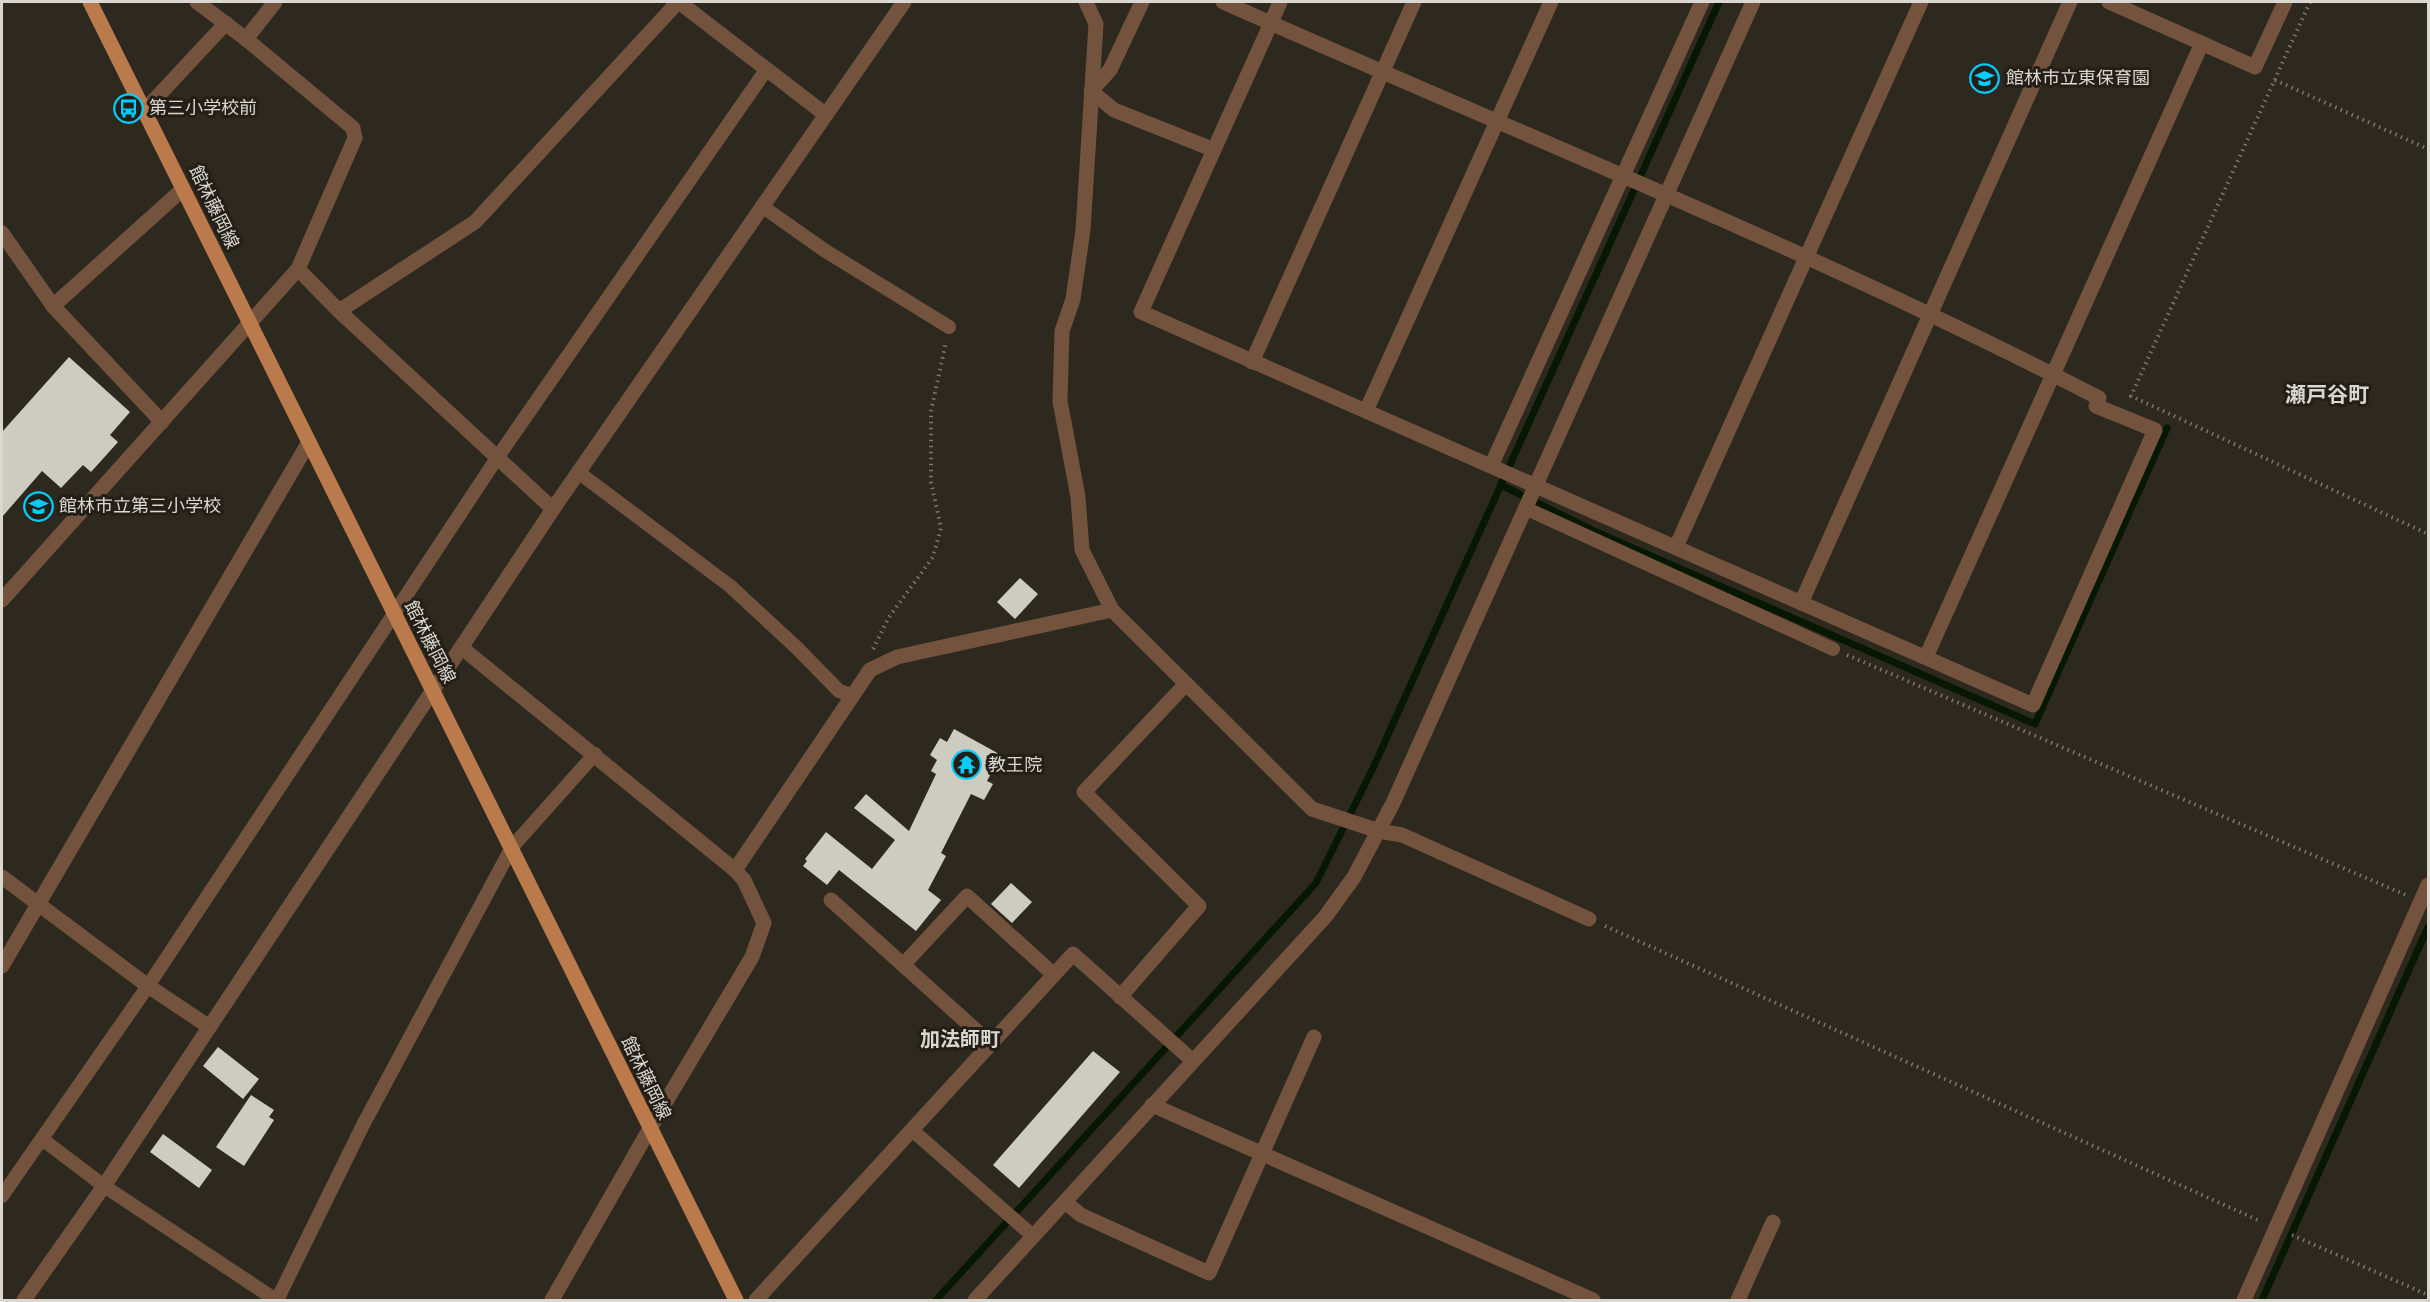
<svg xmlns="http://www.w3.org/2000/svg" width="2430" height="1302" viewBox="0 0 2430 1302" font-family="'Asap Condensed','Noto Sans JP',sans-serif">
<rect width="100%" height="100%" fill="#2e291f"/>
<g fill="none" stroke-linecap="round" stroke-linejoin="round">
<g stroke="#061702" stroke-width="7">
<path d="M1501,485L1594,531L2035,724L2167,428"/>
<path d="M936,1300L1316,883L1373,768L1719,2"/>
<path d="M2262,1300L2428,927"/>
</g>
</g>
<g fill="#cccdc0">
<path d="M69,357L130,412L110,435L118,442L91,472L83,465L61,488L42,471L2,517V432Z"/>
<path d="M1020,578L1038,594L1015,619L997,602Z"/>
<path d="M954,729L1001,755L987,781L993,784L984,800L971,794L941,853L946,856L928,890L941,900L916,931L839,870L827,885L803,866L807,861L805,859L826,832L872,869L895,840L854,808L866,794L909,831L936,774L931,771L937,760L930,755L940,738L947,742Z"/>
<path d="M1011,883L1032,902L1012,923L991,904Z"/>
<path d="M218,1047L259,1079L243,1099L203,1066Z"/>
<path d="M1093,1051L1120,1072L1019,1188L993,1165Z"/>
<path d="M251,1095L274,1110L269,1117L274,1120L244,1166L216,1147Z"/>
<path d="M163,1134L212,1170L199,1188L150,1152Z"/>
</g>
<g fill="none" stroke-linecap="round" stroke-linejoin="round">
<g stroke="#7b776f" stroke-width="4" stroke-dasharray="1.5 4.5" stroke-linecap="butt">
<path d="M2310,2L2131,396L2428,534"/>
<path d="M2275,80L2428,149"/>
<path d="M873,649L889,617L933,557L941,528L931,482V411L946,342"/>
<path d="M1847,655L2406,895"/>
<path d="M1605,926L2260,1221"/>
<path d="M2292,1235L2428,1295"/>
</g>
<g stroke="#73533d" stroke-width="14">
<path d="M763,207L824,250L949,327"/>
<path d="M578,472L730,586L797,648L839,691L852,695"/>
<path d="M1525,508L1833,649"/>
<path d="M912,1130L1033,1236"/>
<path d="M42,1139L104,1186L276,1300"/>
<path d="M2,1196L148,986L497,458L766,70"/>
<path d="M277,1300L363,1125L512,847L595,754"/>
</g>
<g stroke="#73533d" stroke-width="15">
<path d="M679,2L826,115"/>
<path d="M1086,2L1096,24L1083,230L1073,299L1062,331L1060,401L1078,497L1082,550L1112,610L1312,809L1379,831L1402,835L1589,919"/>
<path d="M1142,2L1110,70L1091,91L1114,110L1212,149"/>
<path d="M1223,2C1515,132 1814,251 2099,398L2096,406L2155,430L2033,705L1141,312L1271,23L1280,2"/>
<path d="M2109,2L2255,67L2285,2"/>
<path d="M246,39L275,2"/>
<path d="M144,111L226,23"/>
<path d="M2,233L53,306"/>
<path d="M298,269L339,311L553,509"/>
<path d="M339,311L475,222L678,2"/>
<path d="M1252,362L1414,2"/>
<path d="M1366,411L1551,2"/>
<path d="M162,422L53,306L183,189"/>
<path d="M1491,466L1702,2"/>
<path d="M1676,547L1921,2"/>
<path d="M2,600L298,269L355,138L353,128L246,39L197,2"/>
<path d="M1801,603L2070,2"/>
<path d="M462,648L735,870L744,880L764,923L752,957L649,1130L552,1300"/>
<path d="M1926,657L2202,43"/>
<path d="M735,870L870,670L897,657L1112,610"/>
<path d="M2,877L148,986L208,1026"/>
<path d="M831,900L991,1044"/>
<path d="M903,965L967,896L1053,974"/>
<path d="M2,966L309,442"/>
<path d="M1120,997L1199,906L1084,792L1185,685"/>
<path d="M1152,1105L1593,1300"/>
<path d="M1065,1202L1081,1215L1209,1273L1314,1037"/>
<path d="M24,1300L104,1186L553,509L904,2"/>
<path d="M756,1300L1073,954L1193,1061"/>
<path d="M1738,1300L1773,1222"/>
<path d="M2244,1300L2428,885"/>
</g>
<path stroke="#73533d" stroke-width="15" d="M975,1300L1325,917L1354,877L1393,803L1753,2"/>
<path stroke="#bb7a4b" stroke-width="15" d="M90,2L736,1300"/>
</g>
<defs>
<symbol id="school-ring" viewBox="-11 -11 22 22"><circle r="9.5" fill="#241f16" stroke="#06cbf9" stroke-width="1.5"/><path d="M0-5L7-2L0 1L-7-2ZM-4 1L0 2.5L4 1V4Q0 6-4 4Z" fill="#06cbf9"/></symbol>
<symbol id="bus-ring" viewBox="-11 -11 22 22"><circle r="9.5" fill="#241f16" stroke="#06cbf9" stroke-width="1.5"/><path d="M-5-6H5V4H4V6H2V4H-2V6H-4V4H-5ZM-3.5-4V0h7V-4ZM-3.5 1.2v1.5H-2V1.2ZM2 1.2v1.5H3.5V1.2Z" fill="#06cbf9"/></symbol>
<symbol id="temple-ring" viewBox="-11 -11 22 22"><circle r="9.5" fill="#241f16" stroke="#06cbf9" stroke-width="1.5"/><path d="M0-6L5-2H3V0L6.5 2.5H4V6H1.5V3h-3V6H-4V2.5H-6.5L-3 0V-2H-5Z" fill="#06cbf9"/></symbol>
</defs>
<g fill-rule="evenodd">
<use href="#school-ring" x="1968" y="62" width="33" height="33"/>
<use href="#bus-ring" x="112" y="92" width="33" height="33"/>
<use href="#school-ring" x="22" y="490" width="33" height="33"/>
<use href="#temple-ring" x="950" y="748" width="33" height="33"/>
</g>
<g text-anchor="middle" stroke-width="6" stroke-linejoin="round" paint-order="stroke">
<g font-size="18" fill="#dad7d1" stroke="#241f16" text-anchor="start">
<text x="2006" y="84">館林市立東保育園</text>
<text x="149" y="114">第三小学校前</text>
<text x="59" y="512">館林市立第三小学校</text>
<text x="988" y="771">教王院</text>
</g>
<g font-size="18" fill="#dad7d1" stroke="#241f16">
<text transform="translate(214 207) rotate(64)" y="6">館林藤岡線</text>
<text transform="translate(430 642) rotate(63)" y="6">館林藤岡線</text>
<text transform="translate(646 1078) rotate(64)" y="6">館林藤岡線</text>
</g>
<g font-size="20" font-weight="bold" fill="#dad7d1" stroke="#241f16">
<text x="960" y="1046">加法師町</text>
</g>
<g font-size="21" font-weight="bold" fill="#dad7d1" stroke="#241f16">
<text x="2327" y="402">瀬戸谷町</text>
</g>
</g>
<rect width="2430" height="1302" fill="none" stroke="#dad7d1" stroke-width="6"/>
</svg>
